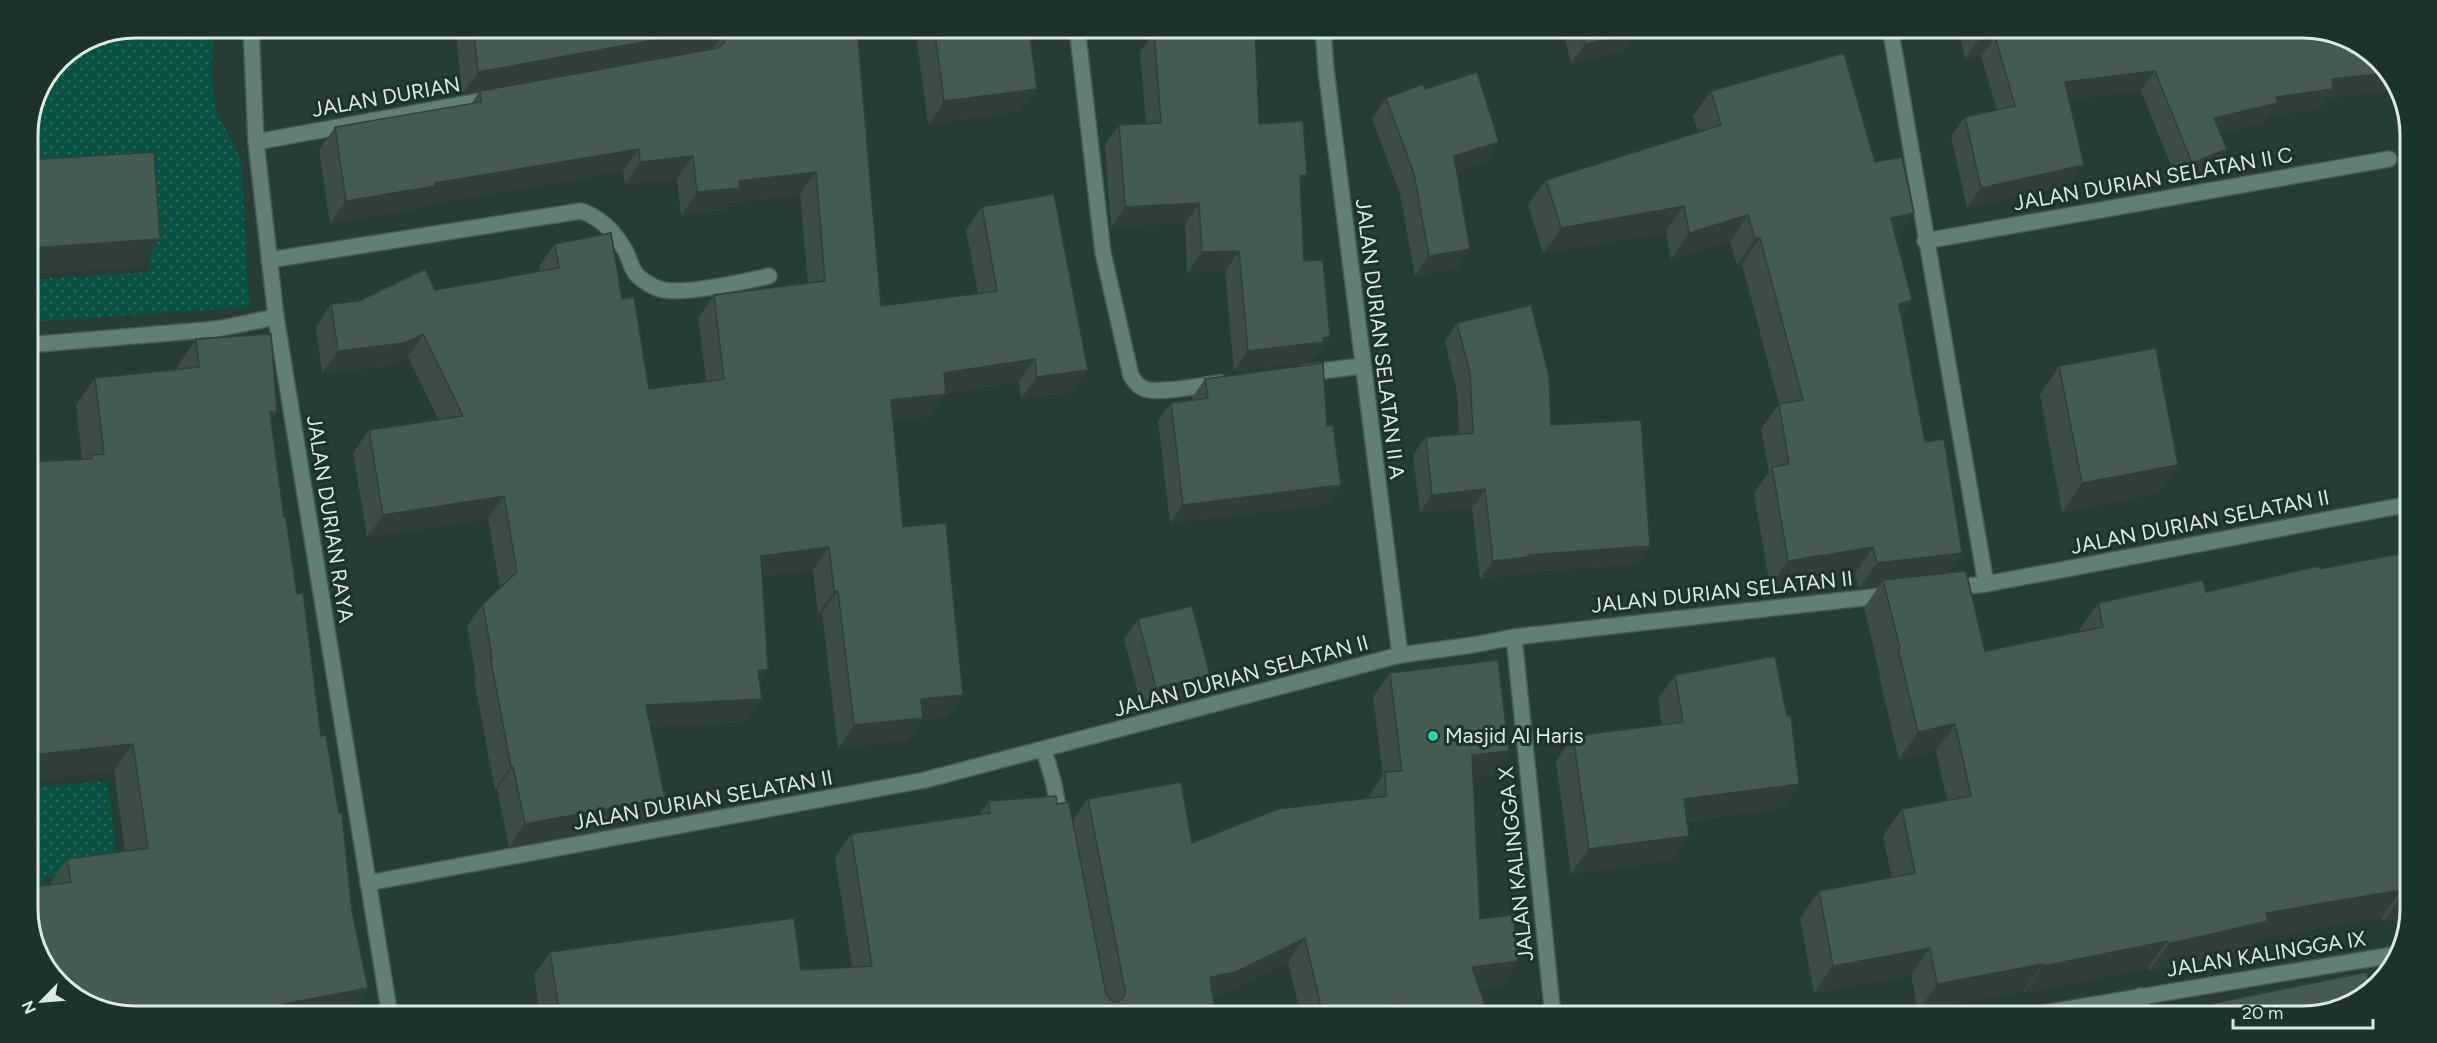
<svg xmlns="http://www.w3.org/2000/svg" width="2437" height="1043" viewBox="0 0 2437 1043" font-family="Figtree,sans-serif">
<defs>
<pattern id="green-dots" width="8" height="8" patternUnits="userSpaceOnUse" patternTransform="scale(1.5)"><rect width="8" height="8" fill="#095241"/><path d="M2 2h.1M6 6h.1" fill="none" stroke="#2c6b5c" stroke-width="1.8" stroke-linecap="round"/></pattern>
</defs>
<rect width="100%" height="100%" fill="#263d36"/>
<g fill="url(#green-dots)">
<path d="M134,27H214L211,82L217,112L241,160L249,307L27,322L37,279L148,272L150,266L141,170H27V128L59,58L94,35Z"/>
<path d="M108,781L117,867L44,878L36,898H27V788Z"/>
</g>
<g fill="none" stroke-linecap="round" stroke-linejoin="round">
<defs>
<g id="minor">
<path d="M1077,27L1103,253L1131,376C1135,381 1138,387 1145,389C1160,394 1203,385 1221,383"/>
<path d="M1323,27L1326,70L1400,655"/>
<path d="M1890,27L1986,584"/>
<path d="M256,142L491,99"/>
<path d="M1925,241L2389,159"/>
<path d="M269,260L581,211C600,217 615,233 625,250C629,257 631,268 636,274C641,280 653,287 660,289C680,296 747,281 769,276"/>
<path d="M27,345L217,329L276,317"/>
<path d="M1304,373L1362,366"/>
<path d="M1950,588L1986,584L2410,504"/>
<path d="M1514,637L1553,1016"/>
<path d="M1044,750L1054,784L1061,823"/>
<path d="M368,883L925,780L1400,655L1473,645L1514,637L1890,595"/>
<path d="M2140,996L2143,1016"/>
<path d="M2025,1016L2399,954"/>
</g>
<path id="secondary" d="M251,27L256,142L276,317L390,1016"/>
</defs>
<use href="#minor" stroke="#475b55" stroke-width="18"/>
<use href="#secondary" stroke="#475b55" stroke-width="18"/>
<use href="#minor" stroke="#657e75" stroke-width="15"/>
<use href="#secondary" stroke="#657e75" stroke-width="15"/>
</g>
<g fill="#3a4e47">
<path d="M455,27H857L881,306L978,293L966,230L982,207L1072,392L1021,399L1019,382L946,393L931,416L893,420L903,527L947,717L922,720L908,740L838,748L822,613L818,614L813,570L762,576L768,669L759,681L746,722L650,727L665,798L650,821L509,847L497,789L495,790L474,679L476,677L467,626L483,604L500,588L488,519L367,537L353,453L369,430L438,419L408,357L389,366L322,373L316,327L331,304L435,290L540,272L539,266L555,244L622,299L649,389L706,381L698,318L714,295L808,283L800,195L729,203L724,210L681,215L677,179L625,184L623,171L422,205L419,209L330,223L319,150L335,127L471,104L480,91L699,52L462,94Z"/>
<path d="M915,27H1029L1021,111L928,124Z"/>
<path d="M1209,27H1255L1259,124L1307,175L1300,185L1304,261L1316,357H1312L1309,362L1234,371L1225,271L1187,273L1185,223L1111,227L1105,145L1119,125L1146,124L1140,52L1154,32Z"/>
<path d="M1562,27H1677L1635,35L1624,51L1571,63Z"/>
<path d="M1722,27H1785L1723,37Z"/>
<path d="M1958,27H2303L2388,69L2410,128V131H2397L2394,90L2327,98L2319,109L2269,116L2264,123L2220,133L2227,149L2213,169L2178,183L2141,91L2069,99L2070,184L1967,208L1951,136L1965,117L1997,110L1981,56L1965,59Z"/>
<path d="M1711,91L1896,238L1912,300L1901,315L1925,442L1962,553L1948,573L1985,651L2079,632V630L2098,603L2206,592L2319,566L2410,909L2383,922L2382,917L2256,939L2249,948L2149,971L2148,968L2024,993V991L1918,1011L1911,975L1814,993L1800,918L1819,891L1892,878L1883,836L1902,809L1947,800L1936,751L1899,759L1879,676L1880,674L1864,608L1879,586L1859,588L1855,573L1770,587L1754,493L1769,472L1761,429L1779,404L1742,264L1737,265L1730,241L1671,259L1666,232L1543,253L1528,205L1546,180L1698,132L1693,116Z"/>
<path d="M1386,98L1485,162L1457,171L1470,249L1456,269L1415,276L1400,194L1372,118Z"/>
<path d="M1457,323L1551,425L1650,546L1637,564L1517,573L1516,575L1480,579L1472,508L1420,513L1413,455L1426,437L1459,434L1457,392L1445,341Z"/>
<path d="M196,339L277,412L271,420L284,517L321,736L352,911L368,988L349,1015L49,885L67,859L125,851L114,771L27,781V462L82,459L76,405L95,378L177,369V367Z"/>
<path d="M2059,366L2178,465L2159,493L2062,512L2040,395Z"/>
<path d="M1205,379L1327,426L1341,485L1327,504L1170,523L1158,421L1171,403L1192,400V398Z"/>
<path d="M1138,619L1210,675L1196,695L1142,708L1124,639Z"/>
<path d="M1390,673L1493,774L1473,777L1480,919L1518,961L1502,985L1479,988L1489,1016H1301L1288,962L1219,996L1213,997L1216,1016H540L534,975L550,952L801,970L852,967L835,857L851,834L980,814L989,801L1057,804L1072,821L1088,799L1192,843L1369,798V796L1383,775L1373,697Z"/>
<path d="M1675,675L1799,784L1782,808L1687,821L1689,836L1672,860L1571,874L1556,761L1573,736L1662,725L1658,699Z"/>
<path d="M2214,1003L2303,1016H2205Z"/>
</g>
<g fill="#2f403a">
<path d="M371,27H387L368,31Z"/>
<path d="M1629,27H1677L1635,35L1624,51L1571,63L1585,44Z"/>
<path d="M1730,27H1785L1723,37Z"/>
<path d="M714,29L724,33L708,55L698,51L462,94L478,72Z"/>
<path d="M1995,36L1981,56L1965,59L1979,39Z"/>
<path d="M2155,71L2141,91L2051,101L2065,82Z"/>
<path d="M2389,73L2395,89L2394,90L2327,98L2319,109L2269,116L2264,123L2200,138L2214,118L2332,79Z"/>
<path d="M1037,89L1021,111L928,124L944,101Z"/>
<path d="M2406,118L2410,128V131H2397Z"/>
<path d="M1499,142L1485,162L1440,176L1454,156Z"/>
<path d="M639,149L623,171L422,205L419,209L330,223L346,201L435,183Z"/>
<path d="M2227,149L2213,169L2178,183L2192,163Z"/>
<path d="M693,156L677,179L625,184L640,162Z"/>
<path d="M2084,165L2070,184L1967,208L1981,188Z"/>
<path d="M816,172L800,195L729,203L724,210L681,215L697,192L739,181Z"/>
<path d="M1307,175L1293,196L1300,176Z"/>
<path d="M1199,203L1185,223L1111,227L1125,207Z"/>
<path d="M1684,206L1666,232L1543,253L1561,228Z"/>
<path d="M1914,213L1896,238L1891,218Z"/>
<path d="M1748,215L1730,241L1671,259L1689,233Z"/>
<path d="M1760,238L1742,264L1737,265L1755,239Z"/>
<path d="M160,239L141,267L27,275L33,248Z"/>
<path d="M1470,249L1456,269L1415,276L1429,256Z"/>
<path d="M1239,251L1225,271L1187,273L1202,252Z"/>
<path d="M1912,300L1894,326L1899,304Z"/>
<path d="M37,301L27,315V302Z"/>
<path d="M423,334L408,357L389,366L322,373L338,351Z"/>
<path d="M1330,337L1316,357H1312L1309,362L1234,371L1248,351Z"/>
<path d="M1035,359L1019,382L930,395L946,394L931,416L875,422L891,400L944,373Z"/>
<path d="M1088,370L1072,392L1021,399L1037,377Z"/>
<path d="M270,412H277L257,439Z"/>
<path d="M2178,465L2159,493L2062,512L2082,483Z"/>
<path d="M1341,485L1327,504L1170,523L1183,505Z"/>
<path d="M1485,489L1472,508L1420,513L1432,495Z"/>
<path d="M504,496L488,519L367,537L383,515Z"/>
<path d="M1650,546L1637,564L1517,573L1516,575L1480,579L1493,561L1528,555Z"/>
<path d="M829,547L813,570L745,578L761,556Z"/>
<path d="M1873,547L1855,573L1770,587L1788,561Z"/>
<path d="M1962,553L1944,579L1883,580L1879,586L1859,588L1877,563Z"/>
<path d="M834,591H838L822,613L818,614Z"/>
<path d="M768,669L752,692L758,671Z"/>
<path d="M1210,675L1196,695L1142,708L1156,688Z"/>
<path d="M963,695L947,717L922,720L908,740L838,748L854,725L921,699Z"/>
<path d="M762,699L746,722L630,728L646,705Z"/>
<path d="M1955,724L1936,751L1899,759L1918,732Z"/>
<path d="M133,744L114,771L27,781V760L31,755Z"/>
<path d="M1509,751L1493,774L1456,779L1472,755Z"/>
<path d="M511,767H513L497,789L495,790Z"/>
<path d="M1799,784L1782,808L1667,823L1684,799Z"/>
<path d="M665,798L650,821L509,847L525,824Z"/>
<path d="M1689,836L1672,860L1571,874L1589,849Z"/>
<path d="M2401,890L2382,917L2256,939L2249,948L2149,971L2168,944L2266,913Z"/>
<path d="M2410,894V909L2408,918L2383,922L2402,895Z"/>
<path d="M1305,938L1288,962L1219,996L1194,1001L1210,977Z"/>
<path d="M2167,941L2148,968L2024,993L2043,966Z"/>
<path d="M1930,948L1911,975L1814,993L1833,966Z"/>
<path d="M1518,961L1502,985L1456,991L1472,967Z"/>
<path d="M2043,964L2024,991L1918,1011L1937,984Z"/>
<path d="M368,988L349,1015L344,1016H275L283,1004Z"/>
<path d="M1393,1005L1386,1016H1349Z"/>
</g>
<g fill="#435b53" stroke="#2f403a" stroke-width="1.5">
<path d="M473,27H857L881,306L997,291L982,207L1054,194L1088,370L1037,377L1035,359L944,373L946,394L891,400L903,527L946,523L963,695L921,699L923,718L854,725L838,591H834L829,547L761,556L768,669L758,671L762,699L646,705L665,798L525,824L513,767H511L490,656L492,658L483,604L517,572L504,496L383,515L369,430L463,416L423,334L405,343L338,351L331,304L359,301L425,269L435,290L559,268L555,244L611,233L622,299L634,297L649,389L724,379L714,295L825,281L816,172L739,181L740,188L697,192L693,156L640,162L639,149L435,183V186L346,201L335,127L481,102L480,91L718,48L725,42L724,33L714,29L478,72Z"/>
<path d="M934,27H1029L1037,89L944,101Z"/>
<path d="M1214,27H1255L1259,124L1303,121L1307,175L1300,176L1304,261L1323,260L1330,337L1323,338V342L1248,351L1239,251L1202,252L1199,203L1125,207L1119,125L1161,123L1154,32Z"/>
<path d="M1581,27H1636L1638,32L1585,44Z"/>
<path d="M1977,27H2303L2343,35L2388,69L2389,73L2332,79L2333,89L2276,97L2278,103L2214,118L2227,149L2192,163L2155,71L2065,82L2084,165L1981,188L1965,117L2015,106L1995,36L1979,39Z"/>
<path d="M1844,53L1875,162L1902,157L1914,213L1891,218L1912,300L1899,304L1925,442L1944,439L1962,553L1877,563L1873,547L1788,561L1772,467L1789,464L1779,404L1803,400L1760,238L1755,239L1748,215L1689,233L1684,206L1561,228L1546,180L1721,125L1711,91Z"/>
<path d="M1477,72L1499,142L1454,156L1470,249L1429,256L1414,174L1386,98L1423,84L1425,89Z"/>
<path d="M154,152L160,239L33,248L37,301L27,302V160Z"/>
<path d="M1531,305L1549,376L1551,425L1641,420L1650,546L1528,555V557L1493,561L1485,489L1432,495L1426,437L1473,433L1470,373L1457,323Z"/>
<path d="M271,334L277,412H270L284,517H286L297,594L303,593L321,736L326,735L339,813H342L352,911L368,988L283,1004L285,1016H134L94,1008L49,974L27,916V888L71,882L67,859L148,848L133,744L31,755L27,724V462L92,459L91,455L104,454L95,378L199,367L196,339Z"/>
<path d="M2156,348L2178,465L2082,483L2059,366Z"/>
<path d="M1323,363L1327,426L1333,425L1341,485L1183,505L1171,403L1208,398L1205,379Z"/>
<path d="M2410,552V894L2402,895L2401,890L2266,913L2268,921L2168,944L2167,941L2043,966V964L1937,984L1930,948L1833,966L1819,891L1915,873L1902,809L1971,796L1955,724L1918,732L1898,649L1900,648L1883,580L1966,571L1985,651L2103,627L2098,603L2203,580L2206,592L2319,566L2320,569Z"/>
<path d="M1192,606L1210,675L1156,688L1138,619Z"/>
<path d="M1775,656L1787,716H1791L1799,784L1684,799L1689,836L1589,849L1573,736L1683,722L1675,675Z"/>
<path d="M1498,660L1509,751L1472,755L1480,919L1513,915L1518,961L1472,967L1489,1016H1397L1393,1005L1349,1016H1323L1305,938L1236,972L1210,977L1216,1016H560L550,952L794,918L801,970L872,966L851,834L990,813L989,801L1056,796L1057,804L1069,802L1106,994L1112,1001L1118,1002L1125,996V990L1088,799L1181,782L1192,843L1278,809L1386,796L1385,772L1402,771L1390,673Z"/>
<path d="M2367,972L2370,988L2363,998L2303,1016H2216L2214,1003Z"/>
</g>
<circle fill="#2bd5ac" stroke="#1c332b" stroke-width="2" cx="1433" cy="736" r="6"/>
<g text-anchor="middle" stroke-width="6" stroke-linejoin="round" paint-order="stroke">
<g font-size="21" fill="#dceae5" stroke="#1c332b">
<text transform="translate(386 97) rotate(-10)" y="7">JALAN DURIAN</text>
<text transform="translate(2153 179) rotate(-10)" y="7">JALAN DURIAN SELATAN II C</text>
<text transform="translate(1380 339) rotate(83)" y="7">JALAN DURIAN SELATAN II A</text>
<text transform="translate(330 519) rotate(81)" y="7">JALAN DURIAN RAYA</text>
<text transform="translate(2200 522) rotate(-11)" y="7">JALAN DURIAN SELATAN II</text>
<text transform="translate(1722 592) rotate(-6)" y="7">JALAN DURIAN SELATAN II</text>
<text transform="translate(1241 676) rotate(-15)" y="7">JALAN DURIAN SELATAN II</text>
<text transform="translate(703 800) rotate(-10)" y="7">JALAN DURIAN SELATAN II</text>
<text transform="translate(1516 864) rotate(-96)" y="7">JALAN KALINGGA X</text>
<text transform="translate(2266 954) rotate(-9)" y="7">JALAN KALINGGA IX</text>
</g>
<g font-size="21" fill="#dceae5" stroke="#1c332b" text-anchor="start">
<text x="1445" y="743">Masjid Al Haris</text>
</g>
</g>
<path d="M0 0H2437V1043H0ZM135 38H2303A97 97 0 0 1 2400 135V909A97 97 0 0 1 2303 1006H135A97 97 0 0 1 38 909V135A97 97 0 0 1 135 38Z" fill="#1c332b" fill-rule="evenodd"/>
<path fill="none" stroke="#dceae5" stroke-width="3" d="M135 38H2303A97 97 0 0 1 2400 135V909A97 97 0 0 1 2303 1006H135A97 97 0 0 1 38 909V135A97 97 0 0 1 135 38Z"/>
<g transform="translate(42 1001) rotate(245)" stroke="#1c332b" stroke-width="4.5" paint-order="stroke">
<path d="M0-4.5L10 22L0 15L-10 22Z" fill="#dceae5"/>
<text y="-9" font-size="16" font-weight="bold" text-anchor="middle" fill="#dceae5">N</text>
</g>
<path d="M2233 1019v9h140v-9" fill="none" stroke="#dceae5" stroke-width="3"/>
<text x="2242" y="1019" font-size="18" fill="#dceae5" stroke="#1c332b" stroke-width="4.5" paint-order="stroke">20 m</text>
</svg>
